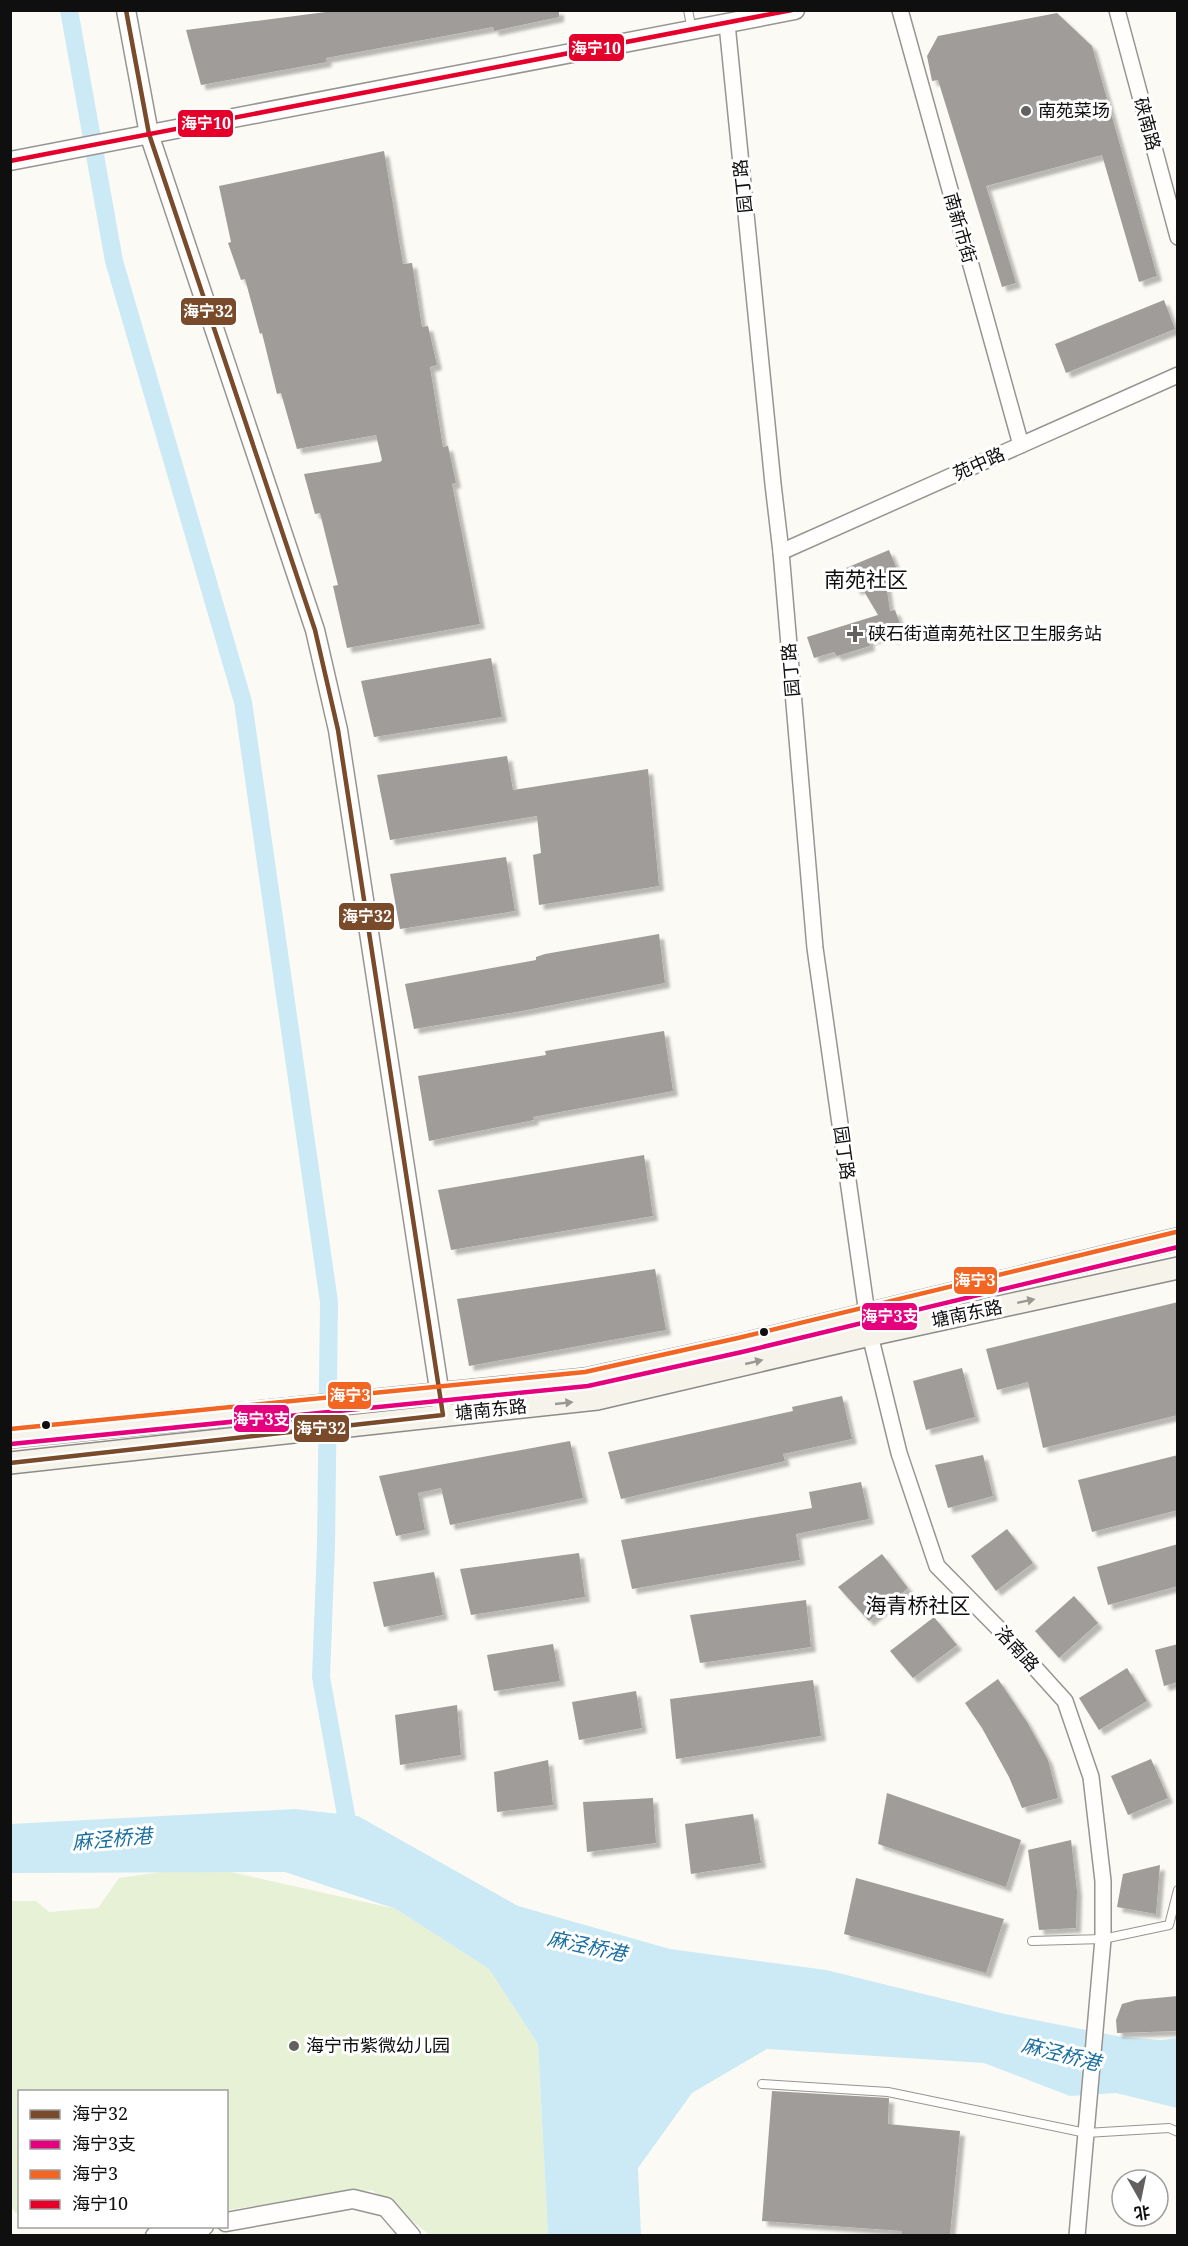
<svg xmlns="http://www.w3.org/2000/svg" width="1188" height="2246" viewBox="0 0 1188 2246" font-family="'Noto Serif','Noto Sans SC',serif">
<defs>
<filter id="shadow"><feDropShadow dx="5" dy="5" stdDeviation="1.5" flood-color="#0004"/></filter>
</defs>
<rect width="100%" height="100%" fill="#fcfaf4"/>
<path fill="#e7f1d5" d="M204,1866L396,1909L489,1969L538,2044L548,2235H430L372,2190L227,2210L226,2092H20L19,2215L10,2207V1901H36L49,1912L98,1908L119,1878Z"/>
<path fill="#cbeaf5" d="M295,1809L358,1816L518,1906L670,1949L826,1970L1005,2014L1122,2037L1161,2040L1177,2038V2108L1116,2093L1070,2096L984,2063L767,2049L692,2093L638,2168L641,2235H548L538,2044L489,1969L396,1909L285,1872L11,1873V1824Z"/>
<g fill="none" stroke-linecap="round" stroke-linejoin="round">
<path stroke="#cbeaf5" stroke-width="18" d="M69,10L114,261L243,702L329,1302L326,1546L321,1677L350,1837"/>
</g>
<g fill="#9f9c99" filter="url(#shadow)">
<path d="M341,10H559V17L494,31L493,27L326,58L327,62L201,85L186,30Z"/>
<path d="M1057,13L1092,46L1157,276L1139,282L1102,155L986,186L1016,283L1002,287L938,80L932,81L927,56L938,36Z"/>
<path d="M384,151L403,264L412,263L422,327L428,326L437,365L430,367L443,447L448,446L456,483L452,484L480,624L347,648L333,586L338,585L320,513L315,514L304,474L380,462L382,460L376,435L297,449L281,393L277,394L262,333L260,334L245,279L241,280L228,243L231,242L219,186Z"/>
<path d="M1164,300L1175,329L1066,373L1055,344Z"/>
<path d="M889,550L898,572L885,577L890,611L895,610L902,630L893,633L895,641L890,634L869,640L870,646L837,656L834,652L814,658L807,637L878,615L862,588L856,590L846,568Z"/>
<path d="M491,658L502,717L374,737L361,681Z"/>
<path d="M507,756L513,790L648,769L659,886L539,905L533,855L541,853L537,816L390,840L377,775Z"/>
<path d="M506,857L515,911L400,929L390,874Z"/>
<path d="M659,934L665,983L522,1011L414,1029L405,984L536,960V957L545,954Z"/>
<path d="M664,1031L673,1091L533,1117L534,1120L429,1141L418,1076L546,1055L545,1051Z"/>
<path d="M644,1155L653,1216L451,1250L438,1190Z"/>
<path d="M655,1269L666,1330L469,1366L457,1299Z"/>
<path d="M1178,1302V1415L1043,1448L1028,1382L997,1390L986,1349Z"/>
<path d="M962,1368L975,1417L926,1430L913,1381Z"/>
<path d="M842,1396L852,1439L783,1454L785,1461L621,1499L608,1452L793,1411L792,1407Z"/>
<path d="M570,1441L583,1498L450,1525L441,1488L418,1493L425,1530L396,1536L379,1476Z"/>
<path d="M983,1455L993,1496L948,1508L935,1465Z"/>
<path d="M1178,1455V1510L1092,1532L1078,1480Z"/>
<path d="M861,1482L869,1519L796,1534L800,1560L632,1589L621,1540L812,1508L809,1492Z"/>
<path d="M1007,1529L1033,1563L996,1591L971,1556Z"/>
<path d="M1178,1544V1586L1108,1605L1097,1567Z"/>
<path d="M579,1553L585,1597L471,1615L460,1569Z"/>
<path d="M882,1554L908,1588L869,1621L838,1587Z"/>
<path d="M434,1572L443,1615L384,1627L373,1582Z"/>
<path d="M1074,1596L1098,1623L1059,1658L1035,1631Z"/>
<path d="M806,1600L811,1647L700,1663L690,1615Z"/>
<path d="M934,1617L957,1645L913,1678L890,1651Z"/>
<path d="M553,1644L560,1681L494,1691L487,1655Z"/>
<path d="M1178,1644V1682L1164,1686L1155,1650Z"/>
<path d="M1127,1668L1147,1701L1099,1730L1079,1698Z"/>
<path d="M998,1679L1027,1722L1048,1760L1058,1798L1022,1808L1009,1777L982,1728L965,1703Z"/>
<path d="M813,1680L821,1736L676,1759L670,1699Z"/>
<path d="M636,1691L642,1728L579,1740L572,1702Z"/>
<path d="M457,1705L461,1755L400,1765L395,1715Z"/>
<path d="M1151,1759L1168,1798L1128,1815L1111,1776Z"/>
<path d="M548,1760L553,1805L497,1812L494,1772Z"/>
<path d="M887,1793L1021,1840L1006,1887L878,1844Z"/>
<path d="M653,1798L656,1843L587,1852L583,1802Z"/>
<path d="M753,1814L761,1863L691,1874L685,1824Z"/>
<path d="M1071,1840L1077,1891L1076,1928L1039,1930L1028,1850Z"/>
<path d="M1160,1865L1156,1914L1117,1907L1123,1874Z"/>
<path d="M856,1878L1004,1919L986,1973L844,1934Z"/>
<path d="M1178,1996V2031L1117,2033L1116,2020L1122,2004L1136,2000Z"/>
<path d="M772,2091L889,2098L888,2124L960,2131L950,2235H902V2231L762,2221Z"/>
</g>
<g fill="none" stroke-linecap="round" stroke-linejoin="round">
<defs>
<g id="service">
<path d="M688,10L692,30"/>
<path d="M1032,1941L1103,1939L1169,1925L1178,1890"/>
<path d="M762,2084L888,2092L1086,2133L1169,2128L1178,2132"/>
</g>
<g id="minor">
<path d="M900,10L1021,445"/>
<path d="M1117,10L1178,237"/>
<path d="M727,24L773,484L781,552L815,948L870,1335L899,1453L937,1566L1007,1637L1065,1701L1091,1777L1103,1881V1939L1077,2236"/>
<path d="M781,552L1178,375"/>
</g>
<g id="tertiary">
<path d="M126,10L149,134L315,630L338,730L443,1415"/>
<path d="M10,161L795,10"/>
<path d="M226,2222L353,2199L386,2207L411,2236"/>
<path d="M155,2236L204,2226"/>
</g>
<g id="secondary">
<path d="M10,1437L586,1379L740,1345L1178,1239"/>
<path d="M10,1463L597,1399L870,1335L1178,1268"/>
</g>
</defs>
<use href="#service" stroke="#969592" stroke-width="10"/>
<use href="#minor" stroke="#969592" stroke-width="18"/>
<use href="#tertiary" stroke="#969592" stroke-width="21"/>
<use href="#secondary" stroke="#8c8b89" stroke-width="24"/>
<use href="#service" stroke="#fffefd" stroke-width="8"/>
<use href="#minor" stroke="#fffefd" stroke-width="15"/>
<use href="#tertiary" stroke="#fffefd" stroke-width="18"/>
<use href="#secondary" stroke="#f5f3ea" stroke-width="21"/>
<defs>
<path id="bus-1" d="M10,1463L443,1415L338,730L315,630L149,134L126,10"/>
<path id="bus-2" d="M11,1444L588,1386L742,1352L1178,1247"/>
<path id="bus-3" d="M10,1429L585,1372L738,1338L1176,1232"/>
<path id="bus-4" d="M10,161L792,10"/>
</defs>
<use href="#bus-1" stroke="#fff" stroke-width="9"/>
<use href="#bus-2" stroke="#fff" stroke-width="9"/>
<use href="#bus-3" stroke="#fff" stroke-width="9"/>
<use href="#bus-4" stroke="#fff" stroke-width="9"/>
<use href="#bus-1" stroke="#7a4b2a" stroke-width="4.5"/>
<use href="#bus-2" stroke="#e5007d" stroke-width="4.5"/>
<use href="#bus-3" stroke="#f26522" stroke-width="4.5"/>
<use href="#bus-4" stroke="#e4002b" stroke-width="4.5"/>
</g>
<defs><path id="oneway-solid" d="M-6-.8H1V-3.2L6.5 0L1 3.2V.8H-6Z" transform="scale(1.5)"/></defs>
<g fill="#999892">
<use href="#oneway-solid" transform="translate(1026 1301) rotate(-12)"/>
<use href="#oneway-solid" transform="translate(754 1362) rotate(-13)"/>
<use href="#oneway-solid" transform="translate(564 1403) rotate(-6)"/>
</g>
<g fill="#62615f" stroke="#fff" stroke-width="2">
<circle cx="1026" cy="111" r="6"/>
<path d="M852 625h6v6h6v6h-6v6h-6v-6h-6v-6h6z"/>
<circle cx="294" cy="2046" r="6"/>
</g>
<g fill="#0f0f0f" stroke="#fff" stroke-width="2">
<circle cx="764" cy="1332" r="5"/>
<circle cx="46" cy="1425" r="5"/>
</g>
<g text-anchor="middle" stroke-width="6" stroke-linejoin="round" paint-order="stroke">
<g font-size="18" fill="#0f0f0f" stroke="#fff" text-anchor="start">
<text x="1038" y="117">南苑菜场</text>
<text x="868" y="640">硖石街道南苑社区卫生服务站</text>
<text x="306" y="2052">海宁市紫微幼儿园</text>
</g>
<g font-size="18" fill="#0f0f0f" stroke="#fff">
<text transform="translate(1147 124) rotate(75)" y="6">硖南路</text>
<text transform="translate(743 186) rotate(-96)" y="6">园丁路</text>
<text transform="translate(960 228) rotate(74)" y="6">南新市街</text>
<text transform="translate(979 464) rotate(-24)" y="6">苑中路</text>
<text transform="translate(791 670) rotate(-95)" y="6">园丁路</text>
<text transform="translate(844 1153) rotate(82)" y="6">园丁路</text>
<text transform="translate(967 1314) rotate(-12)" y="6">塘南东路</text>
<text transform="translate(491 1410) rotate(-6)" y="6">塘南东路</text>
<text transform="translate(1017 1649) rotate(47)" y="6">洛南路</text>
</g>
<g font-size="20" font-style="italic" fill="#196fa0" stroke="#fff">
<text transform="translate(112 1839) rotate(-5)" y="7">麻泾桥港</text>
<text transform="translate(587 1946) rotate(12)" y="7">麻泾桥港</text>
<text transform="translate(1061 2054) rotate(14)" y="7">麻泾桥港</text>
</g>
<g font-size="21" fill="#0f0f0f" stroke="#fff">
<text x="866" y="587">南苑社区</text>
<text x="918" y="1613">海青桥社区</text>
</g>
</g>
<g stroke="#fff" stroke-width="2">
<rect x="568" y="33" width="57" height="29" rx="6" fill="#e4002b"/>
<rect x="177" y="109" width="57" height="29" rx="6" fill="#e4002b"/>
<rect x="180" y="297" width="57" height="29" rx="6" fill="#7a4b2a"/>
<rect x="338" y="902" width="57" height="29" rx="6" fill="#7a4b2a"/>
<rect x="953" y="1266" width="45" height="29" rx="6" fill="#f26522"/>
<rect x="861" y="1302" width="57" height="29" rx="6" fill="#e5007d"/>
<rect x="327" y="1381" width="45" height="29" rx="6" fill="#f26522"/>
<rect x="233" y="1404" width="57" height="29" rx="6" fill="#e5007d"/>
<rect x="293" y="1414" width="57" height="29" rx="6" fill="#7a4b2a"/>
</g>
<g font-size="16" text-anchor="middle" font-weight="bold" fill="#fff">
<text x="596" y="54">海宁10</text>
<text x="206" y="129">海宁10</text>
<text x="208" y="317">海宁32</text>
<text x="367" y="922">海宁32</text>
<text x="975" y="1286">海宁3</text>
<text x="890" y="1322">海宁3支</text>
<text x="350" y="1401">海宁3</text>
<text x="261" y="1425">海宁3支</text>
<text x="321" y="1434">海宁32</text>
</g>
<rect width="1188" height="2246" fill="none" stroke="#0f0f0f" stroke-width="24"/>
<rect x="18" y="2090" width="210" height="138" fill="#ffffff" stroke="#9f9f9f" stroke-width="1.5"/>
<rect x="30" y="2110" width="30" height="9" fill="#7a4b2a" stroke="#9f9f9f" stroke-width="1.5"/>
<text x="72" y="2120" font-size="18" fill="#0f0f0f">海宁32</text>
<rect x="30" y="2140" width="30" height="9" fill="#e5007d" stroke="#9f9f9f" stroke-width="1.5"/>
<text x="72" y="2150" font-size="18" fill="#0f0f0f">海宁3支</text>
<rect x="30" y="2170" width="30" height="9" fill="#f26522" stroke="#9f9f9f" stroke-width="1.5"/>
<text x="72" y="2180" font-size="18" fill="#0f0f0f">海宁3</text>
<rect x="30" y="2200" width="30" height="9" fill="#e4002b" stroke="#9f9f9f" stroke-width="1.5"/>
<text x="72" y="2210" font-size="18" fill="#0f0f0f">海宁10</text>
<g transform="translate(1140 2198) rotate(171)"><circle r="28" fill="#ffffff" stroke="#9f9f9f" stroke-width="1.5"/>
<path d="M0-4.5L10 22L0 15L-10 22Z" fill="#62615f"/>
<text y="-9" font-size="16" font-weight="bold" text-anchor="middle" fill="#0f0f0f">北</text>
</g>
</svg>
